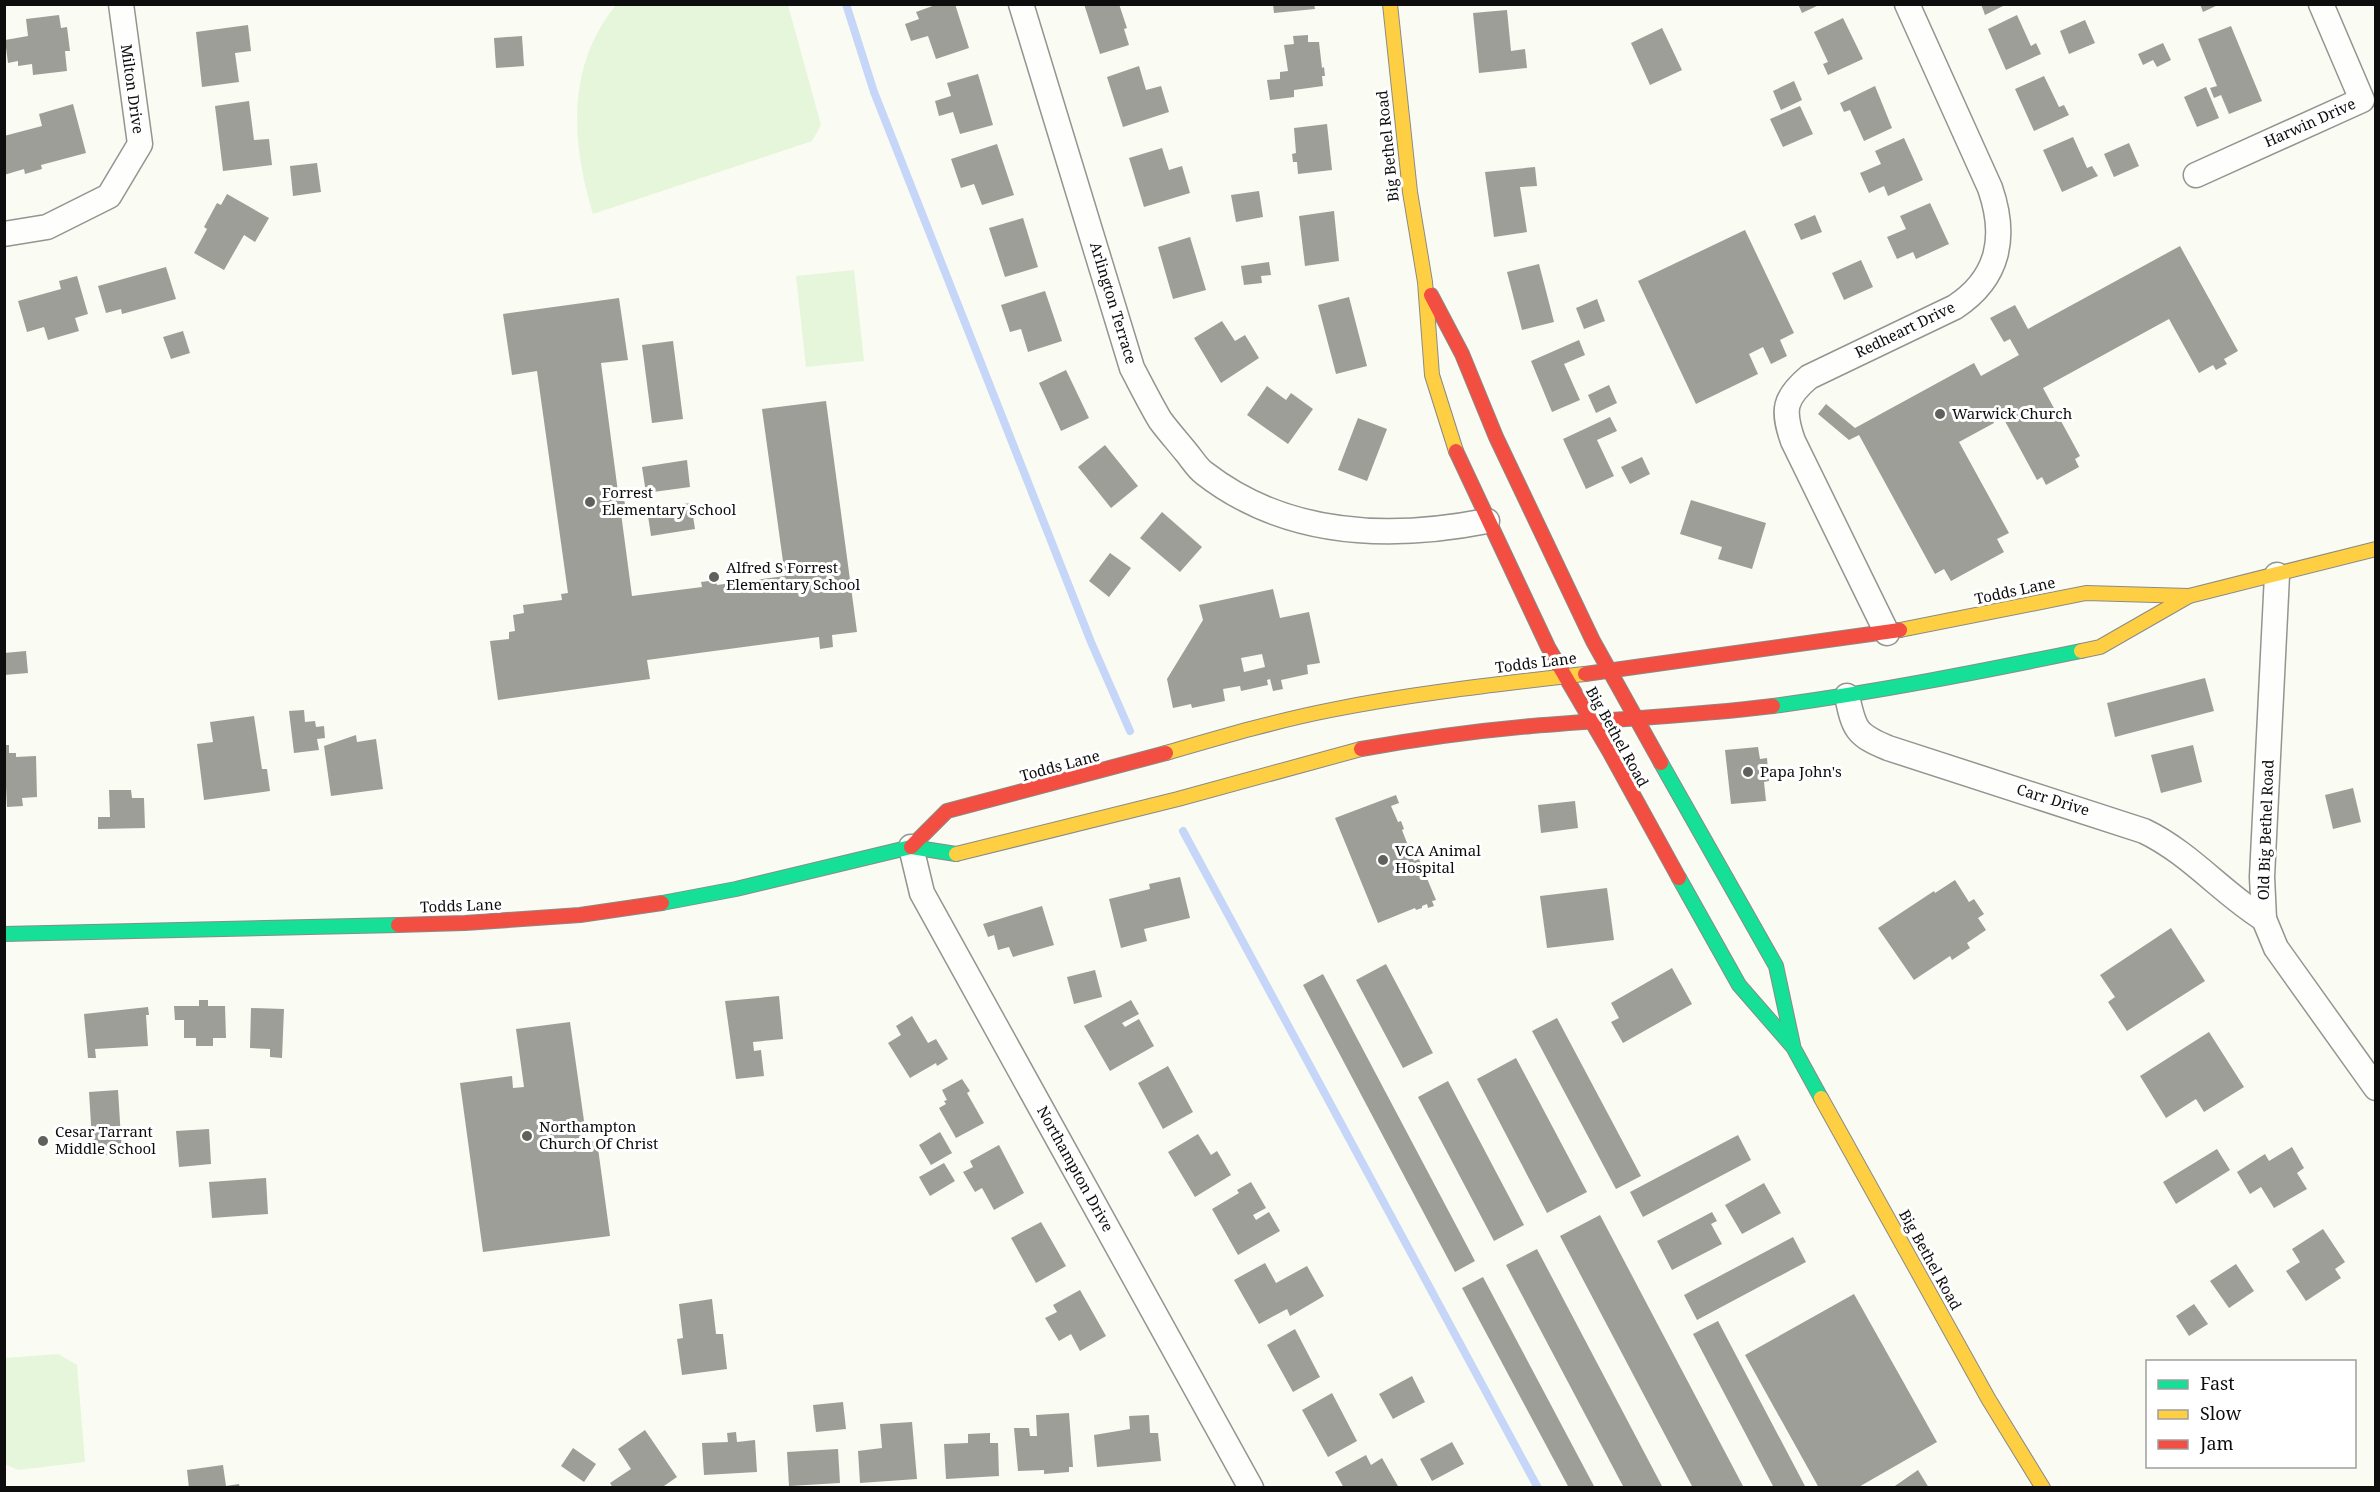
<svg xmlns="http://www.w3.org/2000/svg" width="2380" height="1492" viewBox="0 0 2380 1492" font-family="'Noto Serif',serif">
<rect width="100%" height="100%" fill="#fafbf2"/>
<g fill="#e6f6da">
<path d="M616,5H788L821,125L812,141L593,214C571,142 566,66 616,5Z"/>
<path d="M854,270L864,361L806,367L796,276Z"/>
<path d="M58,1354L77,1365L85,1462L18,1470L5,1464V1358Z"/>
</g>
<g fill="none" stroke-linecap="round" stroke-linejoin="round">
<g stroke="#c6d6f8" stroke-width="8">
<path d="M846,4L874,92L1091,642L1130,731"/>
<path d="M1183,831L1538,1488"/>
</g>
</g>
<g fill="#9e9e98" fill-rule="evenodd">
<path d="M938,4H955L969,48L936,59L928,36L911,41L905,24L919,19L916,12Z"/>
<path d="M1084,4H1119L1127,28L1124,29L1129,45L1100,54Z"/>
<path d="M1273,4H1314L1315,9L1274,13Z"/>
<path d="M1798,4H1821L1802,13Z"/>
<path d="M1981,4H2007L1985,15Z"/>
<path d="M2200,4H2220L2203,12Z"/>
<path d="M1507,10L1511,51L1525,49L1527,68L1479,73L1473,13Z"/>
<path d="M59,15L61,28L67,27L70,51H65L67,71L33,75L32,64L18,66V61L8,63L5,40L28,36L26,19Z"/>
<path d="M2017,15L2031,46L2036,43L2041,54L2006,70L1988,29Z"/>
<path d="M1843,18L1863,59L1828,75L1823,64L1828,62L1814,32Z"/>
<path d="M2085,20L2095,43L2069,54L2060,31Z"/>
<path d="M248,25L251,51L235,53L239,82L202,87L196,32Z"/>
<path d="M2231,26L2262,101L2229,114L2221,95L2214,98L2210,88L2217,86L2198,39Z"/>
<path d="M1662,28L1682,70L1650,85L1631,43Z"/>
<path d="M1308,35V42H1319L1322,68L1324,67L1325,76H1322L1323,86L1294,90V97L1270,100L1267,80L1280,79V72L1288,71L1284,45L1294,44L1293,36Z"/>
<path d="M522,36L524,66L496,68L494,38Z"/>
<path d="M2163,43L2171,60L2157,67L2153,60L2143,65L2138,54Z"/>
<path d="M1139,66L1146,90L1161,86L1169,112L1123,127L1107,77Z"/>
<path d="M978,74L993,125L960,134L953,112L939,116L935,101L951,96L947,83Z"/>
<path d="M2044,76L2059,107L2064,105L2069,115L2034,131L2015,89Z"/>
<path d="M1794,81L1802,100L1781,110L1773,91Z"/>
<path d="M1875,86L1892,128L1864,141L1850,110L1844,112L1840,103Z"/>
<path d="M2206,87L2219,118L2197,127L2184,97Z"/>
<path d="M249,101L254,140L269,139L272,165L223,171L215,106Z"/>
<path d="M73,104L86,153L41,165L42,169L25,174L24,169L4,175V136L42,126L39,114Z"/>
<path d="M1800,106L1813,134L1783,147L1770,119Z"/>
<path d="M1327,124L1332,170L1298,174L1297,162H1293L1292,154L1296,153L1294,128Z"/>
<path d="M2073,137L2087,168L2092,166L2098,176L2062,192L2043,150Z"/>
<path d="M1904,138L1923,180L1888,196L1884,186L1869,193L1860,173L1881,164L1875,151Z"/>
<path d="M2129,143L2139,166L2114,177L2104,154Z"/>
<path d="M997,144L1014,195L982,205L974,184L961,188L951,159Z"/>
<path d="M1162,148L1169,170L1182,166L1190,193L1144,207L1129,158Z"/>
<path d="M317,163L321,192L293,196L290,166Z"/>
<path d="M1535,167L1537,186L1520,187L1527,232L1494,237L1485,172Z"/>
<path d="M1259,191L1263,217L1236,222L1231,195Z"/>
<path d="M227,194L269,218L255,242L244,235L224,270L194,253L207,229L204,227L217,203L221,205Z"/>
<path d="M1930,203L1949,244L1916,259L1913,252L1897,259L1887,237L1906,229L1900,216Z"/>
<path d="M1334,211L1339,261L1305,266L1299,216Z"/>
<path d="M1815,215L1822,232L1801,240L1794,224Z"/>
<path d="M1023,218L1038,267L1005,277L989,228Z"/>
<path d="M1745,230L1794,333L1780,340L1787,356L1771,364L1763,347L1749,354L1758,374L1696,404L1638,281Z"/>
<path d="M1190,237L1206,290L1173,299L1158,247Z"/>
<path d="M2180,246L2238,351L2224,359L2227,364L2216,370L2213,365L2199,373L2169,319L2043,388L2080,456L2075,459L2079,467L2046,485L2042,477L2037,480L2000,412L1991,417L1994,423L1959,442L2009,533L1997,539L2004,552L1951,581L1944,569L1935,574L1859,435L1849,440L1818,414L1826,404L1855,428L1974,363L1981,376L2019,355L2010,339L2004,342L1990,318L2015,305L2028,329Z"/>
<path d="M1861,260L1873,287L1844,300L1832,273Z"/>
<path d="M1269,262L1271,275L1261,276L1262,283L1244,285L1241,266Z"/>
<path d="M1539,264L1554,322L1522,330L1507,272Z"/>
<path d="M166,267L176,299L122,314L121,309L106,313L98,286Z"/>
<path d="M77,276L88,314L75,318L79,331L48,340L44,327L27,332L18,301L61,289L59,281Z"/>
<path d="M1045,291L1062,341L1028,352L1021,329L1010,332L1001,305Z"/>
<path d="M1349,297L1367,366L1336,374L1318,305Z"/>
<path d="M619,298L628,360L601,363L618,492L623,491L626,512L621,513L632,596L702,587L701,582L716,580L717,585L785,576L762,409L826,401L857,632L832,635L833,647L820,649L819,637L647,660L650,679L498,700L490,641L509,639V632L515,631L513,615L524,613L523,605L562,600L561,594L568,593L537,371L512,375L503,314Z"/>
<path d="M1597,299L1605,321L1584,329L1576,308Z"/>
<path d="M1222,321L1235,341L1245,335L1259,358L1221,383L1194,338Z"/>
<path d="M183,331L190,353L171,359L163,337Z"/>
<path d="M1579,340L1585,355L1564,364L1580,400L1552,412L1531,361Z"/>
<path d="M673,341L683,419L652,423L642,345Z"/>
<path d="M1066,370L1089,418L1061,431L1039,383Z"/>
<path d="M1609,385L1617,403L1596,413L1588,395Z"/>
<path d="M1267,386L1286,400L1291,393L1313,409L1288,444L1247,415Z"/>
<path d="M1610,417L1617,431L1597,440L1614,476L1586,489L1563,439Z"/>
<path d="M1358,418L1387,429L1367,481L1338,470Z"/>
<path d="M1105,445L1138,486L1111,508L1078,467Z"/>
<path d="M1642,457L1650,474L1630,484L1621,467Z"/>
<path d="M687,460L690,487L646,493L642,467Z"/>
<path d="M1691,500L1766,523L1752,569L1718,559L1722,547L1680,534Z"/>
<path d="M691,503L695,529L651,536L647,509Z"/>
<path d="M1162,512L1202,547L1180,572L1140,538Z"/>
<path d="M1110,553L1131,568L1109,597L1089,581Z"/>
<path d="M1273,589L1280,618L1309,612L1320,663L1307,665L1308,674L1281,680L1283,689L1273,691L1270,679L1267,680L1268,685L1241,691L1240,686L1223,689L1225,701L1192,708L1191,704L1173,708L1167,679L1203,620L1199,605ZM1262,654L1265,667L1244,672L1241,658Z"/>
<path d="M26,651L28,673L4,675V653Z"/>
<path d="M2205,678L2214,711L2115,737L2107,703Z"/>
<path d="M304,710L305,722L315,721L316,727L324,726L325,738L317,739L319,750L294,753L289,711Z"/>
<path d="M254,716L262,769H267L270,791L204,800L197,744L213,742L210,722Z"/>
<path d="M356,735L357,742L376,739L383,789L331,796L324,746Z"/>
<path d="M4,745H9V753H16V757L36,756L37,797L22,798L23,806L7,807Z"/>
<path d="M2193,745L2202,782L2161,793L2151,755Z"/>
<path d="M1758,747L1760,759L1767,758L1769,781L1764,782L1766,801L1731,804L1725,750Z"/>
<path d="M2353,788L2361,822L2333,829L2325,795Z"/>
<path d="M109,790H131L132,798H144L145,828L98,829V817H110Z"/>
<path d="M1396,795L1399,803L1391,806L1398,822L1401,821L1404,829L1402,830L1414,861L1419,859L1436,900L1432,901L1434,906L1428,908L1427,904L1422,906V908L1416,910L1415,908L1378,923L1335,818Z"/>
<path d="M1575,801L1578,828L1541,833L1538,805Z"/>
<path d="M1180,877L1190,918L1144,929L1147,941L1121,948L1109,899L1150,889L1149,884Z"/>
<path d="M1955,880L1969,902L1974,899L1984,914L1978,918L1986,930L1967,943L1970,948L1952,960L1950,956L1914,980L1878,928L1934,891L1935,893Z"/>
<path d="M1607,888L1614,940L1547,948L1540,896Z"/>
<path d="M1042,906L1054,945L1013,957L1009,947L998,950L994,935L988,937L983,924Z"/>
<path d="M2171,928L2205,981L2127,1031L2108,1002L2115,997L2100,975Z"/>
<path d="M1386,964L1433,1053L1403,1068L1356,980Z"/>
<path d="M1672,968L1692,1004L1623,1043L1611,1022L1619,1018L1611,1003Z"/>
<path d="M1095,970L1102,997L1074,1004L1067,977Z"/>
<path d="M1323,974L1475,1261L1455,1272L1303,985Z"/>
<path d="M779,996L783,1039L753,1042L754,1051L761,1050L764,1076L736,1079L725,1001Z"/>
<path d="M199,1000H208V1006H225L226,1038H213V1046H196V1038H184V1020H175L174,1006H199Z"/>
<path d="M1131,1000L1139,1014L1122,1023L1125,1027L1139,1019L1154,1046L1110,1071L1084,1026Z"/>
<path d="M148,1007L149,1015H146L148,1046L95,1049L96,1058H88L84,1014Z"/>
<path d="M251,1008L284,1009L282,1058L270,1057V1049L250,1048Z"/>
<path d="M912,1016L928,1043L936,1039L948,1059L937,1066L936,1063L910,1078L888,1043L901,1035L896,1026Z"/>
<path d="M1557,1018L1641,1176L1616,1189L1532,1031Z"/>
<path d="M570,1022L587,1142L597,1141L610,1236L483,1252L460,1083L512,1076L513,1088L524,1087L516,1029Z"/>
<path d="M2209,1032L2244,1087L2204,1112L2196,1099L2166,1118L2140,1076Z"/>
<path d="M1516,1058L1587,1192L1547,1213L1477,1079Z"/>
<path d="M1168,1066L1193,1112L1163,1129L1138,1083Z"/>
<path d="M962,1079L970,1091L967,1093L984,1123L956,1138L939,1108L946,1104L944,1101L947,1100L942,1090Z"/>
<path d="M1448,1081L1524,1225L1494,1241L1418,1097Z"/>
<path d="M118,1090L122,1154L93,1156L89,1092Z"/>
<path d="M209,1129L211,1164L179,1167L176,1131Z"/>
<path d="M940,1132L952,1153L931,1165L919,1145Z"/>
<path d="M1198,1134L1211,1155L1217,1151L1231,1175L1195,1197L1168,1152Z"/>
<path d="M1738,1135L1751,1160L1643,1217L1630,1192Z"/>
<path d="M999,1145L1024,1193L994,1210L982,1188L975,1192L963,1172L973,1167L970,1161Z"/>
<path d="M2292,1147L2304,1168L2297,1173L2307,1189L2274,1208L2261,1187L2250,1194L2237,1172L2265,1154L2269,1161Z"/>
<path d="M2217,1149L2230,1170L2176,1204L2163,1182Z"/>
<path d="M944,1163L955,1181L930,1196L919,1177Z"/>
<path d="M266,1178L268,1214L212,1218L209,1182Z"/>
<path d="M1251,1182L1266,1208L1253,1215L1256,1220L1269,1212L1280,1231L1238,1255L1212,1209L1239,1193L1237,1190Z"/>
<path d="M1764,1183L1781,1213L1742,1234L1725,1205Z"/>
<path d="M1712,1212L1717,1221L1711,1224L1722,1244L1672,1270L1657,1241Z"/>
<path d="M1600,1215L1744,1488H1693L1560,1236Z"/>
<path d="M1041,1222L1066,1266L1036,1283L1011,1238Z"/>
<path d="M2323,1229L2345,1262L2335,1269L2341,1278L2306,1301L2286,1271L2300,1262L2292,1249Z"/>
<path d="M1793,1237L1806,1262L1697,1320L1684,1295Z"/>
<path d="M1537,1249L1663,1488H1624L1506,1265Z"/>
<path d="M1265,1263L1276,1283L1307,1266L1324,1296L1290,1316L1287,1309L1259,1324L1234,1280Z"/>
<path d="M2236,1264L2254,1291L2229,1308L2210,1281Z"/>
<path d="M1483,1277L1595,1488H1569L1462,1288Z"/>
<path d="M1080,1290L1106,1336L1080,1351L1071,1334L1059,1341L1045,1318L1057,1312L1053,1305Z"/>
<path d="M1854,1294L1937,1442L1857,1488H1819L1745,1355Z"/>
<path d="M712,1299L716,1334H723L727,1369L682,1375L677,1339L683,1338L679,1304Z"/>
<path d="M2194,1304L2208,1324L2189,1336L2176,1316Z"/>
<path d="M1718,1321L1806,1488H1774L1693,1334Z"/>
<path d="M1295,1329L1320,1377L1293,1392L1267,1345Z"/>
<path d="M1412,1376L1425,1402L1393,1419L1379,1394Z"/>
<path d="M1332,1393L1357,1441L1328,1457L1302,1410Z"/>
<path d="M843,1402L846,1429L816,1432L813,1405Z"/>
<path d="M1069,1413L1073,1467H1069V1472L1044,1474V1470L1018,1471L1014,1428H1029L1030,1436H1037L1036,1415Z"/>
<path d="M1149,1415L1150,1433H1158L1161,1461L1097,1467L1094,1435L1130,1429L1129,1416Z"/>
<path d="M912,1422L917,1479L860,1483L858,1451L882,1448L880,1424Z"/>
<path d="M645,1430L677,1477L661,1488H613L610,1483L631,1469L618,1449Z"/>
<path d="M736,1432L737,1442L755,1440L757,1472L704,1475L702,1443L728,1442L727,1433Z"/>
<path d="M990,1433V1443H998L999,1476L946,1479L944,1444L968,1443V1434Z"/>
<path d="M1452,1442L1464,1464L1432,1481L1420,1459Z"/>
<path d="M573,1448L596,1464L584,1482L561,1466Z"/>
<path d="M838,1449L840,1483L789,1486L787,1452Z"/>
<path d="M1366,1455L1371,1465L1382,1458L1399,1488H1344L1335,1472Z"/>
<path d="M223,1465L226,1486L239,1484L240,1488H189L187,1470Z"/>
<path d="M1918,1470L1929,1488H1892Z"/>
</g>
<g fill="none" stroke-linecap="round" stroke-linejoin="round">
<defs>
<g id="street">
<path d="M1021,4L1132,368C1141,385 1150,403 1160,420C1168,431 1178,442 1186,452C1192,459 1197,468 1204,473C1286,537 1390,540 1487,521"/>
<path d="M2196,175L2362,100L2321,4"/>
<path d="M4,234L47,227L109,196L140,144L121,4"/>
<path d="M2277,575L2262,877L2264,919L2276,948L2376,1088"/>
<path d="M1887,633L1793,441C1782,410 1784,398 1809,377L1955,307C1999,278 2007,237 1990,188L1907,4"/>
<path d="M1847,696C1854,729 1856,735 1888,748L2144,831C2190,853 2222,893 2264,919"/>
<path d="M911,847L922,893L1251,1488"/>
</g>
<g id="fast">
<path d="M1773,706C1877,692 1978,672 2081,651"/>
<path d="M1661,763L1776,966L1793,1045"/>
<path d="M1679,878L1739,985L1793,1047L1821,1098"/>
<path d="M662,903L736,889L911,847L956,854"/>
<path d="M4,934L398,925"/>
</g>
<g id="slow">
<path d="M1390,4L1410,192L1425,282L1432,375L1456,451"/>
<path d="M1900,630L2086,593L2189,596L2376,549"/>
<path d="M2081,651L2100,647L2189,596"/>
<path d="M1166,753C1221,737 1275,721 1331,710C1415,693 1500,684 1585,674"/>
<path d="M956,854L1178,799L1361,749"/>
<path d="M1821,1098L1989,1400L2043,1488"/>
</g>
<g id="jam">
<path d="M1431,295L1462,354L1496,437L1593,641L1661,763"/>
<path d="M1456,451L1548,647L1609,751L1679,878"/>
<path d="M1585,674L1900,630"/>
<path d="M1361,749C1418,739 1475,731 1532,726C1613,719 1693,716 1773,706"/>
<path d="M911,847L947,811L1166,753"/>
<path d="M398,925L465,923L580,915L662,903"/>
</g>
</defs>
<use href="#street" stroke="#949490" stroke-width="27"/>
<use href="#fast" stroke="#8a8b87" stroke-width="16"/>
<use href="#slow" stroke="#8a8b87" stroke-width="16"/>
<use href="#jam" stroke="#8a8b87" stroke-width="16"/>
<use href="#street" stroke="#fefefd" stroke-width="24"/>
<use href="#fast" stroke="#16e098" stroke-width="14"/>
<use href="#slow" stroke="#ffcf43" stroke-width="14"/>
<use href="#jam" stroke="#f24e42" stroke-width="14"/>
</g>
<g fill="#60605d" stroke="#fff" stroke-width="2">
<circle cx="1940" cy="414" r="6"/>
<circle cx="590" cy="502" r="6"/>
<circle cx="714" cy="577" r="6"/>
<circle cx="1748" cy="772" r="6"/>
<circle cx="1383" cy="860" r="6"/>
<circle cx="527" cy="1136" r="6"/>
<circle cx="43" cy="1141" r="6"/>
</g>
<g text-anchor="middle" stroke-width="6" stroke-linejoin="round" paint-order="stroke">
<g font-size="15" fill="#0d0d0d" stroke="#fff">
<text transform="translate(132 89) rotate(82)" y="5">Milton Drive</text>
<text transform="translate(2310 123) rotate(-24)" y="5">Harwin Drive</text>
<text transform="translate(1388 146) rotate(-96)" y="5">Big Bethel Road</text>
<text transform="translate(1113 303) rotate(73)" y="5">Arlington Terrace</text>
<text transform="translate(1905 330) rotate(-26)" y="5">Redheart Drive</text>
<text transform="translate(2015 591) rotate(-12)" y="5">Todds Lane</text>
<text transform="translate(1536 663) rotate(-7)" y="5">Todds Lane</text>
<text transform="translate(1617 737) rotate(61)" y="5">Big Bethel Road</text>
<text transform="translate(1060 766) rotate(-15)" y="5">Todds Lane</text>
<text transform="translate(2053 800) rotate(17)" y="5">Carr Drive</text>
<text transform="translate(2266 830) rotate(-88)" y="5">Old Big Bethel Road</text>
<text transform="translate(461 906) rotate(-2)" y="5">Todds Lane</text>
<text transform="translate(1075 1169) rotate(61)" y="5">Northampton Drive</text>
<text transform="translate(1930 1260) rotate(61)" y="5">Big Bethel Road</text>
</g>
<g font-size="15" fill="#0d0d0d" stroke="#fff" text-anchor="start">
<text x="1952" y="419">Warwick Church</text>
<text x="602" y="498">Forrest<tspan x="602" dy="17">Elementary School</tspan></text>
<text x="726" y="573">Alfred S Forrest<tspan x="726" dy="17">Elementary School</tspan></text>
<text x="1760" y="777">Papa John's</text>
<text x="1395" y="856">VCA Animal<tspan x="1395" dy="17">Hospital</tspan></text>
<text x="539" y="1132">Northampton<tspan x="539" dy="17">Church Of Christ</tspan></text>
<text x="55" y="1137">Cesar Tarrant<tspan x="55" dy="17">Middle School</tspan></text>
</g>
</g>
<rect width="2380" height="1492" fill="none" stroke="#0d0d0d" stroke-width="12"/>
<rect x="2146" y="1360" width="210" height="108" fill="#ffffff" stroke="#9e9e9e" stroke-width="1.5"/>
<rect x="2158" y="1380" width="30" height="9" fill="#16e098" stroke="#9e9e9e" stroke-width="1.5"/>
<text x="2200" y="1390" font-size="18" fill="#0d0d0d">Fast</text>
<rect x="2158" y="1410" width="30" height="9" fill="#ffcf43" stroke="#9e9e9e" stroke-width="1.5"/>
<text x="2200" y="1420" font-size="18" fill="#0d0d0d">Slow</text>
<rect x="2158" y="1440" width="30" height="9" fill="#f24e42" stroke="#9e9e9e" stroke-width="1.5"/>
<text x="2200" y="1450" font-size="18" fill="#0d0d0d">Jam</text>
</svg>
